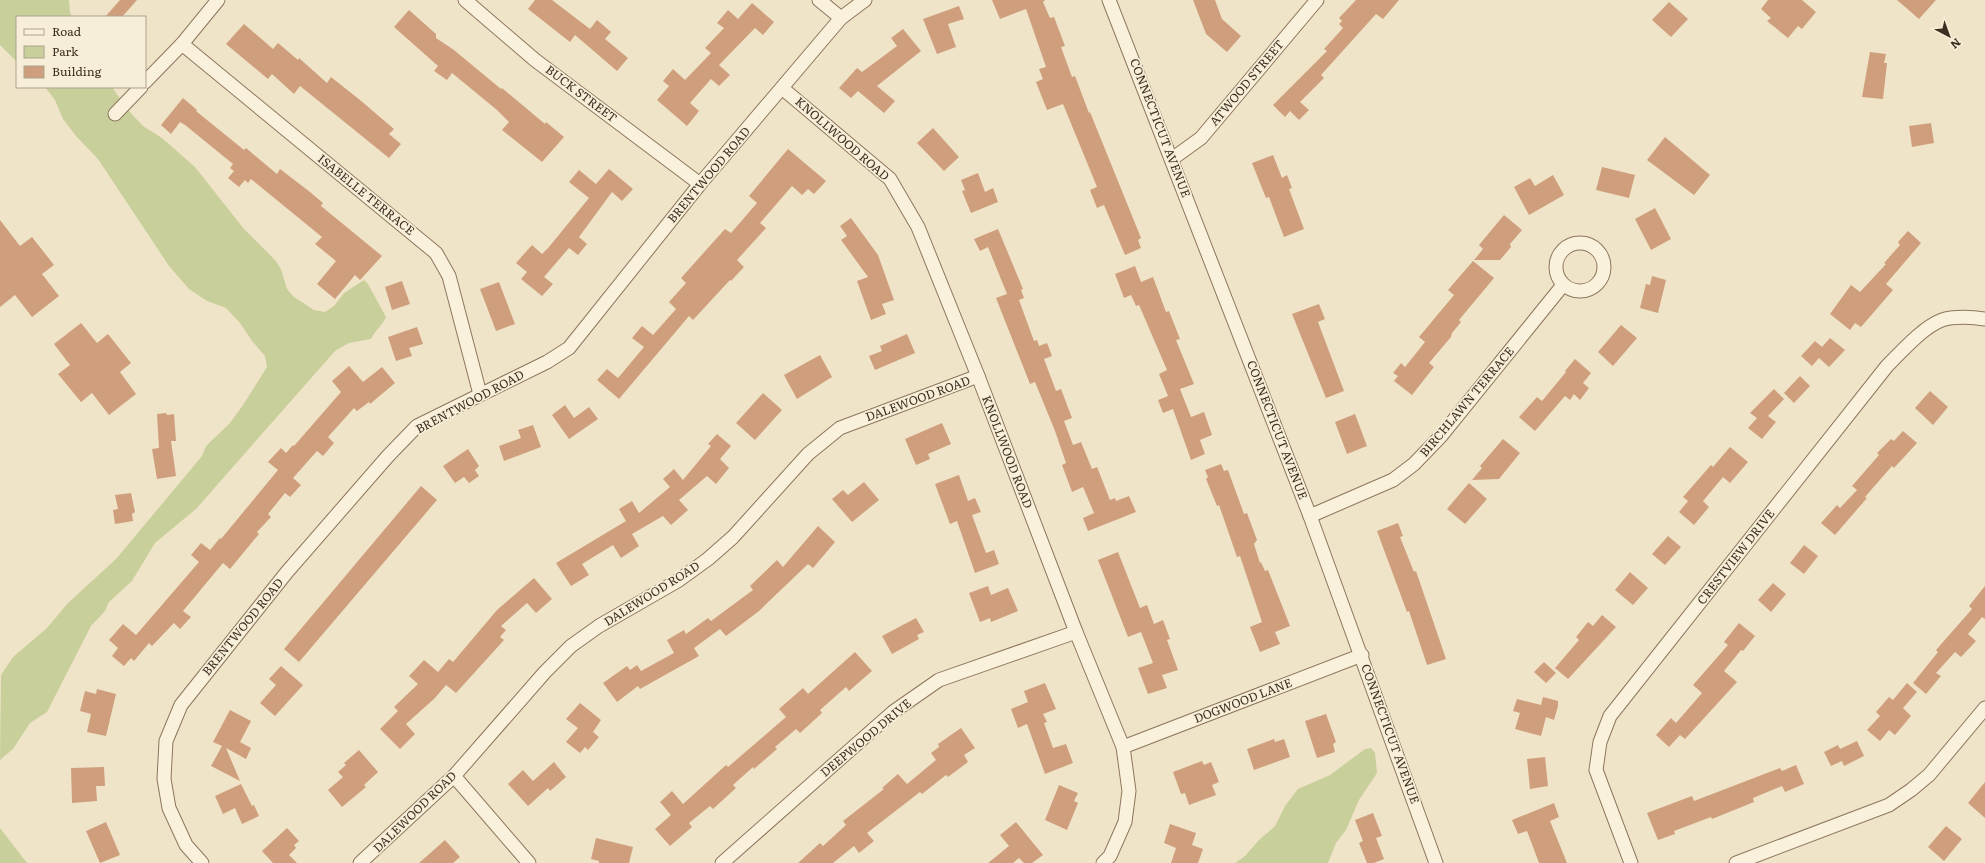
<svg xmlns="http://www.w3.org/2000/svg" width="1985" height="863" viewBox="0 0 1985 863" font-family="Literata,serif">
<rect width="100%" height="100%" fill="#f0e4c8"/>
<g fill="#c9cf9b">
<path d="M0,0H69L70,12L72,17H17V62L0,45Z"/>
<path d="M45,87H112L128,110L143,126L162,138L195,167L244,229L275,260L281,269L287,289L294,297L314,310L325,312L334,306L344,293L364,280L368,284L386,317C383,325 375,330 371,339L349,343L335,351L196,509L155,543L132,581L109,602L105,611L91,626L47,712L30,723L13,749L0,760L1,675L13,657L47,628L68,603L116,559L202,456L206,446L230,423L243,405L267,367L265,356L252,341L240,323L226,308L207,301L189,289L169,266L98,159L76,136L63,119L55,100Z"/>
<path d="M1371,748L1375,753L1377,773L1359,800L1346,830L1336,843L1328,863H1235L1245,856L1259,840L1275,826L1285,806L1298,789L1330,775L1365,749Z"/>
<path d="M0,828L27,863H0Z"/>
</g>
<g fill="#cf9f7d">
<path d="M120,0H137L122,17H105Z"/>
<path d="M535,0H552L590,29L597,20L611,32L605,39L628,58L617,71L575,35L570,42L528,9Z"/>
<path d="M992,0H1045L1043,2L1050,18L1054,17L1065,46L1061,47L1072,77L1075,76L1089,113L1090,112L1141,238L1138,240L1141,248L1125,255L1104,205L1097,208L1090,190L1097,187L1063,104L1047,110L1036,82L1043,79L1039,69L1046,67L1026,9L1000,19Z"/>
<path d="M1193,0H1215L1222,19L1241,36L1227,52L1206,34Z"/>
<path d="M1356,0H1399L1383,19L1376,14L1321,75L1324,78L1300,102L1309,110L1299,120L1290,111L1285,117L1273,105L1327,51L1324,49L1343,28L1339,24L1342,21L1339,18Z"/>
<path d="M1768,0H1802L1816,12L1802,29L1798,26L1788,38L1767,21L1771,18L1761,9Z"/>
<path d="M1897,0H1936L1919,19Z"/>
<path d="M1669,2L1688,19L1671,37L1652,20Z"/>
<path d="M752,3L774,22L763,35L755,28L719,65L730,75L719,86L711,79L690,103L699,111L687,126L657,100L669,86L663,81L673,69L685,80L711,53L705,48L724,28L717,23L728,10L738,19Z"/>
<path d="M959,6L964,19L948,24L956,47L937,54L923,19Z"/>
<path d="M409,10L436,34V38L454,50L501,89L502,88L545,124L546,122L564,137L542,162L502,130L509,122L497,110L452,73L447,80L434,71L438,66L394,27Z"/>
<path d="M244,24L273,49L278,43L298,60L299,58L327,83L331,77L360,100L394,129L389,134L401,144L389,158L300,86L294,94L272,74L268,79L226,44Z"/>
<path d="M903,29L921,51L877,86L895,101L884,113L858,91L851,98L839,88L857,68L862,72L897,46L891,38Z"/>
<path d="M1870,52L1886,54L1884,63H1887L1883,99L1862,97Z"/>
<path d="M183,98L197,110L196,111L244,150L246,148L277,174L280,169L310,192L323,203L321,206L382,256L360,280L355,275L335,299L317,284L336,261L315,244L322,237L251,179L248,183L245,180L239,187L228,178L234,171L230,168L233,164L185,125L180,122L171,134L161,125Z"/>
<path d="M1931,123L1934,143L1912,147L1909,126Z"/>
<path d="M933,128L959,157L944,171L917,143Z"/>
<path d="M1665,137L1710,175L1694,195L1647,160Z"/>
<path d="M788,149L826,181L814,194L808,189L802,195L792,186L760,223L766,228L737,260L744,267L731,281L730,280L693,320L689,316L619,399L597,380L607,369L618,378L644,347L632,338L642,326L653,335L676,309L669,302L686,283L681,278L725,229L731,233L757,203L749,196Z"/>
<path d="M1273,155L1282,178L1287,175L1292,188L1289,189L1304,229L1284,237L1269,197L1266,198L1252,163Z"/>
<path d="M1602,167L1635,175L1629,198L1596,190Z"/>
<path d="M609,169L633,189L622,201L612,192L579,237L587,244L578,255L569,248L544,277L553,284L542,296L521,279L527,272L516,263L532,245L542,254L549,247L589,198L569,182L579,170L596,184Z"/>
<path d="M978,173L985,192L993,188L998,202L971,213L962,191L965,190L961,180Z"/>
<path d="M1553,175L1564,195L1529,215L1514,187L1530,178L1535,186Z"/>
<path d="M1655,208L1671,239L1651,250L1635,219Z"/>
<path d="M1504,215L1522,230L1510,244L1511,247L1500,260H1474L1483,249L1479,245Z"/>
<path d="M851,218L878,255L894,300L882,304L886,314L871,320L857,281L868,277L841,240L847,236L840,226Z"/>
<path d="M0,220L20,246L32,237L54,265L42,274L59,296L32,317L15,295L0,307Z"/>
<path d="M998,229L1023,289L1021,290L1024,298L1019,300L1034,341L1037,340L1039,346L1047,343L1052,356L1044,359L1056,391L1061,389L1072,418L1064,421L1073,445L1081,442L1092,469L1097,467L1110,500L1115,498L1116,501L1129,496L1136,512L1088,531L1083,518L1094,513L1083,487L1072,492L1062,465L1066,463L1055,431L1035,382L1030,384L996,298L1007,294L988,247L980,251L974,239Z"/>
<path d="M1908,231L1921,243L1886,284L1893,290L1861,327L1855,323L1850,330L1830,314L1851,285L1860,292L1886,264L1884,263L1900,245L1898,242Z"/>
<path d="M1473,261L1494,278L1459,320L1461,322L1452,333L1451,337L1429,363L1434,367L1412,395L1394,381L1398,376L1393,373L1401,363L1405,367L1425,342L1419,337L1454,295L1448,290Z"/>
<path d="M1135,266L1141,282L1153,277L1166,312L1169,311L1180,339L1176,340L1194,384L1180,389L1191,417L1204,412L1212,435L1200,440L1205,454L1191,460L1173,409L1163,413L1158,400L1168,396L1159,374L1167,370L1139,305L1136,306L1131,295L1124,298L1115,274Z"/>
<path d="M1652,276L1666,280L1658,313L1640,308L1646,284L1650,285Z"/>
<path d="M402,281L410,304L392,310L385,287Z"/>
<path d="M499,282L515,324L496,331L480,289Z"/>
<path d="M1319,304L1325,319L1318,322L1344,391L1326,398L1292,314Z"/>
<path d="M81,323L97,343L108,334L131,363L120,372L136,394L109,415L92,393L81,402L58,374L70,365L54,344Z"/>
<path d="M1621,325L1637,338L1613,366L1598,352Z"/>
<path d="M417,327L423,344L409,348L412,356L396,361L388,337Z"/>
<path d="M907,334L915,353L875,370L869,356L882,351L880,346Z"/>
<path d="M1830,338L1845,350L1829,367L1819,358L1812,366L1801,356L1815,341L1822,347Z"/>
<path d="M820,355L832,377L797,399L784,375Z"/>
<path d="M1575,359L1591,373L1583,383L1589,388L1580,400L1574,394L1570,400L1565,396L1535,431L1519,417L1537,397L1542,401L1566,372L1565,371Z"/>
<path d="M349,366L363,382L382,367L395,383L370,404L369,402L357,411L354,408L328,437L334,443L323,456L317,451L293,478L301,485L290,497L285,493L268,514L271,517L257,532L259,534L230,569L223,563L183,611L191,617L180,629L174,623L152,646L149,643L134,661L131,658L124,666L112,656L118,648L109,640L123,624L136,635L199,562L191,555L201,543L210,550L220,538L221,539L278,470L268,462L281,448L286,453L293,445L294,446L341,392L332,381Z"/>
<path d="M1800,376L1810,386L1794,403L1784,393Z"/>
<path d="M1774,389L1784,399L1768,416L1776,422L1762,439L1748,428L1757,418L1750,413Z"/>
<path d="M1930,391L1948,407L1933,425L1915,408Z"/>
<path d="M763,393L782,410L755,440L736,423Z"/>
<path d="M565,405L574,418L589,407L598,419L569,439L552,415Z"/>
<path d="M166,413L167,415L174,414L176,441H171L176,476L157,479L152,449L159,448L157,414Z"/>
<path d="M1355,414L1367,446L1347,454L1335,422Z"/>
<path d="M942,423L951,444L928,454L930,459L916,465L905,439Z"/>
<path d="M533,425L541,447L504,461L499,446L521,438L518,430Z"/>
<path d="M1903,431L1917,443L1894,468L1892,466L1865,497L1867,498L1835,535L1821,523L1837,505L1840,508L1857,490L1852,486L1879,455L1877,453L1891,439L1894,441Z"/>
<path d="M717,434L731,446L720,459L729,468L716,484L707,476L679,500L688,510L671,525L663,516L632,534L639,546L621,558L613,545L582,564L589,575L571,586L556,563L626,521L619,509L632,501L639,513L670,487L663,479L674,469L683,480L711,446L708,444Z"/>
<path d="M1503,439L1520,453L1499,479L1472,480L1482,468L1480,466Z"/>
<path d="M1730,447L1748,462L1730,483L1723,477L1703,501L1709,507L1694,525L1679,512L1688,501L1683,497L1711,465L1713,467Z"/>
<path d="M468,449L479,466L475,470L479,476L469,483L464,477L455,483L443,466Z"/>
<path d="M1221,464L1224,471L1228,470L1244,514L1247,513L1257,540L1254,544L1260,563L1261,562L1265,571L1268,570L1290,626L1275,632L1280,644L1260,652L1250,627L1262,622L1240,556L1237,557L1219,505L1217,506L1206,479L1208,477L1205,470Z"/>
<path d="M959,475L968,501L975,498L981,512L972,515L986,553L994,550L999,564L975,573L957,521L950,524L935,484Z"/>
<path d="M864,482L879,500L852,522L832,499L843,490L848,495Z"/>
<path d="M1469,483L1487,499L1465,524L1447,509Z"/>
<path d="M421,486L437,500L299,662L284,649Z"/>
<path d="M131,493L135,512L132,514L133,521L115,524L113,510L118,509L115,495Z"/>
<path d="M1398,523L1403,536L1400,537L1414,572L1416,571L1446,659L1427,665L1409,611L1407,612L1377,531Z"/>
<path d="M818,526L835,542L813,568L808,564L759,611L726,636L720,629L694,648L699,656L640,689L638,686L617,702L603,683L627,666L630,670L637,665L641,671L674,653L667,640L684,630L686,634L708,618L711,621L753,590L750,586L777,560L783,567Z"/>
<path d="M1668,536L1681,547L1665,565L1652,554Z"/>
<path d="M1804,545L1818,556L1804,574L1790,563Z"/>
<path d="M1118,552L1140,608L1147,605L1154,624L1163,620L1170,639L1167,640L1178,670L1162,675L1167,688L1148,694L1138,668L1153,663L1141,632L1128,637L1098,560Z"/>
<path d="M1630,572L1648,588L1633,605L1615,590Z"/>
<path d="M534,578L552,599L536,613L527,603L501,626L506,630L500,637L504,640L456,693L446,685L435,698L406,724L415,734L400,749L380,729L398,711L394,707L418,684L409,676L424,660L438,672L449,659L453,662L497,610Z"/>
<path d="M1773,583L1786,594L1771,612L1758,600Z"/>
<path d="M988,586L991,595L1008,588L1018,611L991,622L990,618L980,622L969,593Z"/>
<path d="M1985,586V619L1982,617L1968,634L1976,641L1961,657L1955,652L1936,673L1941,676L1926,694L1913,683L1938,652L1936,650L1972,609L1969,606Z"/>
<path d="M1602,615L1616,627L1568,679L1555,668L1579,640L1576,637L1588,622L1593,626Z"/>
<path d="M916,618L924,632L917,635L919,639L892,654L882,636Z"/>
<path d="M1739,623L1755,636L1743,651L1741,650L1724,671L1737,682L1685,739L1680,735L1669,747L1656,735L1671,718L1676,723L1702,693L1693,685L1728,645L1724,642Z"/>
<path d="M855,652L872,671L849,691L846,687L820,710L822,713L800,733L796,729L775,747L777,749L754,769L753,767L733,785L736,788L713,809L710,806L689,823L692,827L670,846L655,829L671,815L660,802L672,791L683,804L726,765L728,767L786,717L779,709L803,688L808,694Z"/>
<path d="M1544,662L1556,673L1546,683L1534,672Z"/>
<path d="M281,666L303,685L275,716L260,703L276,685L269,679Z"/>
<path d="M1045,683L1056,709L1043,714L1047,722L1044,723L1053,748L1066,744L1073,763L1045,774L1027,724L1018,728L1011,709L1028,702L1024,691Z"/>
<path d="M1907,683L1917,692L1903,708L1911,716L1895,735L1889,730L1880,741L1867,730L1880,716L1876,712L1889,697L1893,700Z"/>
<path d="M97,689L116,694L106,736L87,732L91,714L80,711L85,691L96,694Z"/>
<path d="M1543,697L1558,701V706L1554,720L1546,717L1541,736L1515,729L1520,713L1513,711L1517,699L1541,705Z"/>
<path d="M580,703L601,720L593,732L599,737L588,750L585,747L580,753L566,742L578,728L566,719Z"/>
<path d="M230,710L251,721L240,742L251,748L246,759L226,748L240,781L211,766L222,746L213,742Z"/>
<path d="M1326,714L1336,742L1333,744L1335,752L1317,758L1305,721Z"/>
<path d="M961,728L975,748L964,755L968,762L948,777L946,775L922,794L920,792L867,833L874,841L859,853L854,846L833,863H798L820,843L823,846L846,825L843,821L884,789L882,788L898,774L907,784L936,760L931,753L939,747L938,744Z"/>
<path d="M1274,739L1275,742L1284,739L1290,757L1254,770L1247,749Z"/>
<path d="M1857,741L1864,756L1844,766L1842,761L1831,766L1824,752L1838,745L1840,749Z"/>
<path d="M359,750L378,772L364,785L366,787L342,807L328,790L343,777L338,772L346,765L344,763Z"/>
<path d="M1545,757L1548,786L1530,789L1527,759Z"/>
<path d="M1202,761L1204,765L1211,762L1219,782L1212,785L1216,795L1189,805L1185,793L1181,794L1173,772Z"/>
<path d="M554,762L566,777L550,791L548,788L528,806L508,784L523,770L533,781Z"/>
<path d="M1796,765L1804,784L1785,792L1782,786L1753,798L1754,802L1712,819L1711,817L1674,831L1675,834L1658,840L1647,813L1692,796L1694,801L1780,768L1782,771Z"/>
<path d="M104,767L105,786H96L97,801L72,803L71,768Z"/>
<path d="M1985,782V818L1968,803Z"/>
<path d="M241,784L252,806L254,805L259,816L242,824L235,808L223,814L215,796Z"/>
<path d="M1059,785L1078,793L1074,801L1078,803L1067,830L1045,820Z"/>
<path d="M1554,803L1559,817L1550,821L1567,863H1539L1527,831L1518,834L1512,820Z"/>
<path d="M1373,813L1382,836L1376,838L1384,859L1374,863H1367L1359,843L1363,841L1355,820Z"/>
<path d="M106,822L120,855L100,863L86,831Z"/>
<path d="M1016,822L1043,855L1032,863H1024L1019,858L1013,863H988L1009,846L1000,835Z"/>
<path d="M1170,824L1196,833L1192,845L1203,849L1198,863H1171L1176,848L1164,843Z"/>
<path d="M1946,826L1962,839L1944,861L1928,847Z"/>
<path d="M287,828L299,841L294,845L296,848L289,855L297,863H273L262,851Z"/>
<path d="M596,838L633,847L629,863H599V861L591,859Z"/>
<path d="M445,840L460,857L453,863H419Z"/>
</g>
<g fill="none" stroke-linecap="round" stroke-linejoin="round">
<defs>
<g id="minor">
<path d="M465,0L535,60L700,184"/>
<path d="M819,0L841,18"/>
<path d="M1109,0L1310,516L1436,863"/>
<path d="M182,44L436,253L449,276L480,394"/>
<path d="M145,82L182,44L218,0"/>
<path d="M782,88L890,179L918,227L978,376L1076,632L1123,747L1129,791L1125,822L1110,856L1103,863"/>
<path d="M115,114L141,87"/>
<path d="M1172,159L1201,138L1317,0"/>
<circle cx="1580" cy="267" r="24"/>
<path d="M1310,516L1393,480L1414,464L1441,436L1563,285"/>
<path d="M1123,747L1362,655"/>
<path d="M454,776L529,863"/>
<path d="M202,863L186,845L169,808L164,779L166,741L181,705L287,572L388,456L417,426L547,362L569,348L700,184L841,18L865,0"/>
<path d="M360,863L454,776L545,672L571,646L599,626L679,580L708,559L733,537L808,454L840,428L978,376"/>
<path d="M722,863L893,712L939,680L1076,632"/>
<path d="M1631,863L1596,770L1600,742L1610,716L1887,366C1901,352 1923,327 1942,320C1953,316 1974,317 1985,319"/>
<path d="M1736,863L1889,805L1911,790L1929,775L1985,708"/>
</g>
</defs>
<use href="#minor" stroke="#8d765c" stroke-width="15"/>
<use href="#minor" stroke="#faf1dc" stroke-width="13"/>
</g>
<g text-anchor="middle" stroke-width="3.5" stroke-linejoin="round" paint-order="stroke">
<g font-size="12" fill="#3d2e20" stroke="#f7eed8">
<text transform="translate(1247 83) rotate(-50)" y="4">ATWOOD STREET</text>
<text transform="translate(581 94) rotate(37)" y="4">BUCK STREET</text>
<text transform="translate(1160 128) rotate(69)" y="4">CONNECTICUT AVENUE</text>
<text transform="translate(842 139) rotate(41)" y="4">KNOLLWOOD ROAD</text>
<text transform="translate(709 175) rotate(-50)" y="4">BRENTWOOD ROAD</text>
<text transform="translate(366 195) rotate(39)" y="4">ISABELLE TERRACE</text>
<text transform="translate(918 399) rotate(-20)" y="4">DALEWOOD ROAD</text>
<text transform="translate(470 402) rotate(-28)" y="4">BRENTWOOD ROAD</text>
<text transform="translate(1467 402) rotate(-50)" y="4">BIRCHLAWN TERRACE</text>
<text transform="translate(1277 430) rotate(69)" y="4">CONNECTICUT AVENUE</text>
<text transform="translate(1007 452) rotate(69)" y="4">KNOLLWOOD ROAD</text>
<text transform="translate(1736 557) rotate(-52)" y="4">CRESTVIEW DRIVE</text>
<text transform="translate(652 594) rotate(-32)" y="4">DALEWOOD ROAD</text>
<text transform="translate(243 627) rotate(-51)" y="4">BRENTWOOD ROAD</text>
<text transform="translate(1243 701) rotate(-21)" y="4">DOGWOOD LANE</text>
<text transform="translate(1390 734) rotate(70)" y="4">CONNECTICUT AVENUE</text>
<text transform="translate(866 738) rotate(-40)" y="4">DEEPWOOD DRIVE</text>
<text transform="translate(415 812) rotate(-44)" y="4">DALEWOOD ROAD</text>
</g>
</g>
<rect x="16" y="16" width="130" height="72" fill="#f7eed8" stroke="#ada18e"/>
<rect x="24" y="29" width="20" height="6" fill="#faf1dc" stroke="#ada18e"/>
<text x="52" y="36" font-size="12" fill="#3d2e20">Road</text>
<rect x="24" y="46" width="20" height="12" fill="#c9cf9b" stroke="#ada18e"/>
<text x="52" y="56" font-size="12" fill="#3d2e20">Park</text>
<rect x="24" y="66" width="20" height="12" fill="#cf9f7d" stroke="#ada18e"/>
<text x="52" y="76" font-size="12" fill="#3d2e20">Building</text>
<g transform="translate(1949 36) rotate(139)" stroke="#f7eed8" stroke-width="3" paint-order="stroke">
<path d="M0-3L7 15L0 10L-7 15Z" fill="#3d2e20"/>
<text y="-6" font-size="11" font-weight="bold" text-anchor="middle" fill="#3d2e20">N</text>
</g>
</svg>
